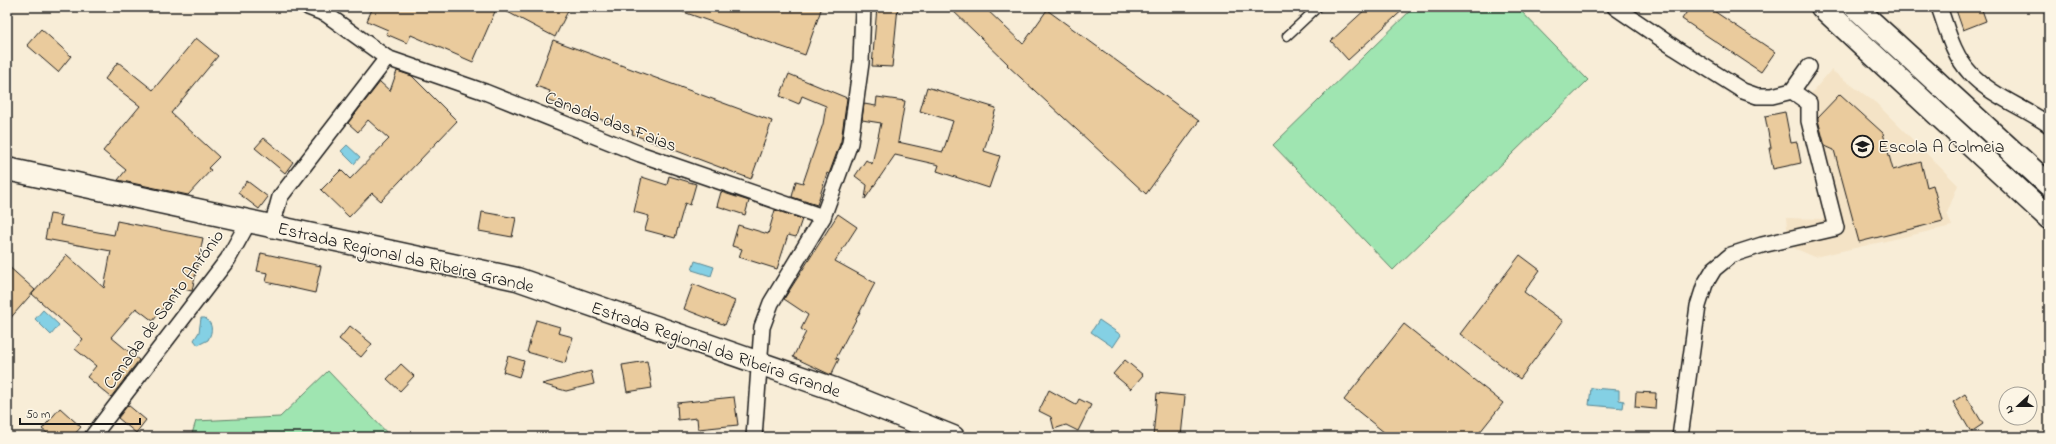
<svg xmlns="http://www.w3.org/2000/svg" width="2056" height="444" viewBox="0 0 2056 444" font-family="'Indie Flower',sans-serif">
<rect width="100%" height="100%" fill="#f8edd7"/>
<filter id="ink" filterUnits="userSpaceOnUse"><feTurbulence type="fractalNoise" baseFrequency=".025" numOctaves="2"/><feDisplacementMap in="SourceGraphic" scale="8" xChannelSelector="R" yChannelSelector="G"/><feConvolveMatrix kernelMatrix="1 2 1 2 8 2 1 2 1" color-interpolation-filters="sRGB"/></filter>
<g filter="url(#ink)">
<path fill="#f4e3c6" d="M1831,70L1876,103L1958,185L1947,213L1952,226L1815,257L1789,246L1786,218L1824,219L1799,108Z"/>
<g fill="#9fe5b1" stroke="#5e8066">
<path d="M1414,7H1517L1588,80L1393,270L1273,145Z"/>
<path d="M328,371L391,437H191L196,421L280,417Z"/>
</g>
<g fill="#84d0e4" stroke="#5a8894">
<path d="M347,145L360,157L354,164L341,151Z"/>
<path d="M695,261L714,267L711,276L692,270Z"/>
<path d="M43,310L59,325L51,335L35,319Z"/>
<path d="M201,318H205C213,324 213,331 208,340L198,345L194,340L199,332Z"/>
<path d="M1099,320L1121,335L1113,347L1091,332Z"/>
<path d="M1591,388L1619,390V400L1624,401L1623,408L1589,405Z"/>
</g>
<g fill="#eacb9d" stroke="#1c1c1c">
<path d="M373,7H497L473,62L411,35L407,43L386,34L388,30L367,21Z"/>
<path d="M498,7H570L555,37Z"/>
<path d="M676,7H822L805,55L675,9Z"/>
<path d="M877,7H898L892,67L872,66Z"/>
<path d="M949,7H984L1023,44L1047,10L1199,121L1146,194L1007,65L1008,64Z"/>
<path d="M1368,7H1406L1348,60L1331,41Z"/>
<path d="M1690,7H1708L1775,52L1761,72L1682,19Z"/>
<path d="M1955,7H1981L1986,21L1963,30Z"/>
<path d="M41,29L71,56L58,72L27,45Z"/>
<path d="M196,38L218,56L171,113L219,157L208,168L211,170L188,195L118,180L126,170L103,151L140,106L105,79L118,62L153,90Z"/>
<path d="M553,40L772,121L751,179L632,134L633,131L547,100L550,91L536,86Z"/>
<path d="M397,71L412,76L457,121L381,201L372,193L349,217L321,190L341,170L350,179L389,139L368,120L358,132L348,123L380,82L390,91Z"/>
<path d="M789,74L847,98L841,141L829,174L827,173L817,205L792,197L796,181L803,183L823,124L826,106L802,96L799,104L780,96Z"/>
<path d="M927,87L996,108L984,151L1000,156L989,188L937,171L939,165L895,155L865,199L867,185L855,176L866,160L872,164L881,123L862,120L864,104L876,106L877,97L905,101L898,142L943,152L953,121L920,111Z"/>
<path d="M1840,94L1883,133L1893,170L1921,162L1927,187L1933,185L1943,221L1859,242L1834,150L1825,146L1818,120V117Z"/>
<path d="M1785,112L1791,143L1797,142L1801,163L1773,169L1769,148H1771L1765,116Z"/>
<path d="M264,138L293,162L285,173L255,148Z"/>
<path d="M669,176L696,184L690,205L685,203L675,238L645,230L649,216L634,212L642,177L667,185Z"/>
<path d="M247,181L268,197L259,209L238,193Z"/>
<path d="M721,192L749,201L745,215L717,206Z"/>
<path d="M775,210L802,219L796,237L788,235L777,269L739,257L742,249L732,246L738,225L768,234Z"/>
<path d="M482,212L516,218L512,237L479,231Z"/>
<path d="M50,214L62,216L60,225L114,235L117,221L203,238L192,291L179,288L153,321L136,308L111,337L139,360L111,397L87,377L96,366L75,349L83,339L32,294L67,255L104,288L111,251L45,239Z"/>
<path d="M838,214L857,227L835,261L875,283L836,358L839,359L831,375L793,357L806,332L801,329L808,315L784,299Z"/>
<path d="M261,253L321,266L315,293L266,282L268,273L257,271Z"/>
<path d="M1520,255L1540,270L1524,292L1563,321L1520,379L1460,334Z"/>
<path d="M7,265L35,290L7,322Z"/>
<path d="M693,284L735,301L725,325L684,309Z"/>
<path d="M536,320L560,327L558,333L573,337L565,363L527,352Z"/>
<path d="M1404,324L1503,403L1476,437H1390L1344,400Z"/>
<path d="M350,326L372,344L361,357L339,339Z"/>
<path d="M508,356L524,361L519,377L503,372Z"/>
<path d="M1125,360L1143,375L1131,389L1113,374Z"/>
<path d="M647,361L652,388L627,392L622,365Z"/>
<path d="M401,364L414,376L400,391L387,379Z"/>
<path d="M591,371L594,384L566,391L542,384Z"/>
<path d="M1049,390L1076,405L1079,399L1091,405L1078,431L1066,425L1054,429L1051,417L1039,411Z"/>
<path d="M1636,392L1656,393L1655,409L1635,407Z"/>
<path d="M1157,393L1185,396L1181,437H1153Z"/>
<path d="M1965,394L1983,424L1971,432L1953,402Z"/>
<path d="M734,397L738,425L698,429L697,418L678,420L677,403Z"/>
<path d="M128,405L146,420L136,433L118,418Z"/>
<path d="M60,408L81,427L72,437H52L42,429Z"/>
</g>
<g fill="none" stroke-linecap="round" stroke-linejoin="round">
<defs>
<path id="lane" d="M1287,36L1318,7"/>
<g id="street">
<path d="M308,7L326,14L387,58L485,92L640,154L823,217"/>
<path d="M1615,7L1675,48L1743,91L1757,96H1772L1792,91L1809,67"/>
<path d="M1939,7C1947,29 1953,55 1970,73C1991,96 2024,107 2049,125"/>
<path d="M272,226L280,197L387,58"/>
<path d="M92,437L228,259L249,221"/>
<path d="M754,437L762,327L771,303L823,217L850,143L861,63L863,7"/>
<path d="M1680,437L1698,306L1705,284L1714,269L1731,255L1762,245L1836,228L1809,121V103L1792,91"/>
</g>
<path id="secondary" d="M7,169L517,279L834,389L953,437"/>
<g id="highway">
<path d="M1822,7L2049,218"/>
<path d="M1855,7L2049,185"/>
</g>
</defs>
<use href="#lane" stroke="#1c1c1c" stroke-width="11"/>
<use href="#street" stroke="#1c1c1c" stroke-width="18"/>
<use href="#secondary" stroke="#1c1c1c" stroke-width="25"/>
<use href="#highway" stroke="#1c1c1c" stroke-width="25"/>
<use href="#lane" stroke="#fcf5e5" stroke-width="8"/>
<use href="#street" stroke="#fcf5e5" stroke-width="15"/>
<use href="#secondary" stroke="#fcf5e5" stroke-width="22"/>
<use href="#highway" stroke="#fcf5e5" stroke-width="22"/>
</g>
</g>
<defs>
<symbol id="school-ring" viewBox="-11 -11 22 22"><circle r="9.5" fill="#fcf5e5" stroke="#1c1c1c" stroke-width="1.5"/><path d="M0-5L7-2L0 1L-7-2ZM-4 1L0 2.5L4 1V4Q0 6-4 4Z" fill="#1c1c1c"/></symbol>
</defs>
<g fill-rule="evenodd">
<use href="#school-ring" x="1850" y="134" width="25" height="25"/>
</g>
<g text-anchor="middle" stroke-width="3" stroke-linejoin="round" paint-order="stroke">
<g font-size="18" fill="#1c1c1c" stroke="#fcf5e5">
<text transform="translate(611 121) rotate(21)" y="6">Canada das Faias</text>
<text transform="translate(406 257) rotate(13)" y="6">Estrada Regional da Ribeira Grande</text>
<text transform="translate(163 309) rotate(-54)" y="6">Canada de Santo António</text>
<text transform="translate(716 349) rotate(19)" y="6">Estrada Regional da Ribeira Grande</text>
</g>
<g font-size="18" fill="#1c1c1c" stroke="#fcf5e5" text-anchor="start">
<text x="1878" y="152">Escola A Colmeia</text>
</g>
</g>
<rect width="2056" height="444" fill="none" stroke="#fcf5e5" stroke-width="24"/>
<rect x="12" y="12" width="2032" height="420" fill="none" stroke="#1c1c1c" stroke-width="1.5" filter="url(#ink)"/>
<g transform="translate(2018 406) rotate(248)"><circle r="19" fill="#fcf5e5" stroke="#a29e95"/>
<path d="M0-3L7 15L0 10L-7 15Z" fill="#1c1c1c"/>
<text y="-6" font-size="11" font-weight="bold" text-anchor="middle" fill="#1c1c1c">N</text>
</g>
<path d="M20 418v6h120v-6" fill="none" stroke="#1c1c1c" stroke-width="2"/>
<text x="26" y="418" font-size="12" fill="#1c1c1c" stroke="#fcf5e5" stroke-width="3" paint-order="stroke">50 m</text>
</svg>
